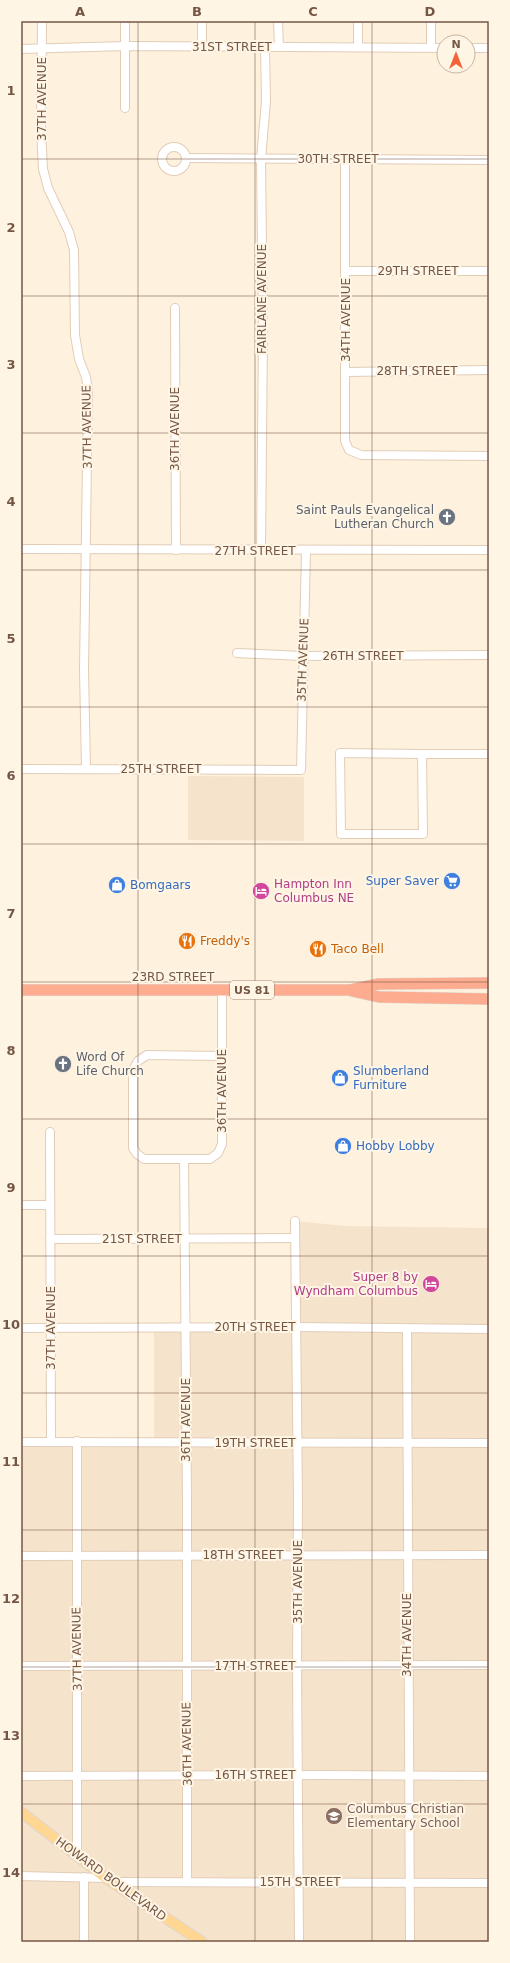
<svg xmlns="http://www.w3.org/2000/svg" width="510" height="1963" viewBox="0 0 510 1963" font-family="'DejaVu Sans',sans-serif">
<rect width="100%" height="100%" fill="#fef1de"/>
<g fill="#f6e3cc">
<path d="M188,776L304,777V841L188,840Z"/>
<path d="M295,1221L345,1226L489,1228V1942H21V1442L154,1443V1327H296Z"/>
</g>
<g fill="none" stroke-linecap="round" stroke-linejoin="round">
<defs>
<g id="minor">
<path d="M42,21L41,130L43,169L48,188L69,232L74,250L75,335L79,359L86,377L88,390L84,670L86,768"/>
<path d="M125,21V108"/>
<path d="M202,21V47"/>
<path d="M278,21L279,47"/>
<path d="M358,21V47"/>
<path d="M431,21V47"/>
<path d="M468,48H489"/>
<path d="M21,49L125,46L444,48"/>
<circle cx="174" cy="159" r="12"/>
<path d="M187,158L489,160"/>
<path d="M345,159V441L349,450L361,455L489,456"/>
<path d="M346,271H489"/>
<path d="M175,308L176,550"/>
<path d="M346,372L489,370"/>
<path d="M21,549L489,550"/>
<path d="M261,551L263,334L261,159L266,101L265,47"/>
<path d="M237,653L302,656L489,655"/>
<path d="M340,753L422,754L423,834H341Z"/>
<path d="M422,754H489"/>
<path d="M21,769L301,770L306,551"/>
<path d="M221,1056L147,1055L138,1061L133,1070V1148L137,1154L144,1159H210L218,1153L222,1144V990"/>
<path d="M50,1132L51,1441"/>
<path d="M184,1159L187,1500V1881"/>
<path d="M21,1205H50"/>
<path d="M295,1221L298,1500L297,1666L299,1942"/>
<path d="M50,1239L295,1238"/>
<path d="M21,1328L296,1327L489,1329"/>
<path d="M407,1328L410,1942"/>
<path d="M21,1442L489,1443"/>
<path d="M21,1556L489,1555"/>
<path d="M21,1666L489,1665"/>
<path d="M21,1776L325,1775L489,1776"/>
<path d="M77,1856V1441"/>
<path d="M21,1876L106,1878"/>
<path d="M112,1882L489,1883"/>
<path d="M84,1942V1877"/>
</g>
<path id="major" d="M21,1812L106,1878L202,1942"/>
<g id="highway">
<path d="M21,990H350L378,984L489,983"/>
<path d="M352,991L379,997L489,999"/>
</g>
</defs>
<use href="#minor" stroke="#e2cdb9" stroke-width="10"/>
<use href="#major" stroke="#ded6d2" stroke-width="12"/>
<use href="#highway" stroke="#ded6d2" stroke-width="12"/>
<use href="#minor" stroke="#fff" stroke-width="8"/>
<use href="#major" stroke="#ffd793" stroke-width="10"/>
<use href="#highway" stroke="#fdac8f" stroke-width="11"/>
</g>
<path fill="none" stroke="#755645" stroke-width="1" stroke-opacity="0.55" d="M138,21V1942M255,21V1942M372,21V1942M21,159H489M21,296H489M21,433H489M21,570H489M21,707H489M21,844H489M21,982H489M21,1119H489M21,1256H489M21,1393H489M21,1530H489M21,1667H489M21,1804H489"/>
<defs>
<symbol id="church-disc" viewBox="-11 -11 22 22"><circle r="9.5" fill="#6b7280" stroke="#fff5e5"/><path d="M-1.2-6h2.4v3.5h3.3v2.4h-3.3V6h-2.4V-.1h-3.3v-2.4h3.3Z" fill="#fff"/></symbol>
<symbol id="supermarket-disc" viewBox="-11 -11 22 22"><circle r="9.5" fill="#3f7fe0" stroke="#fff5e5"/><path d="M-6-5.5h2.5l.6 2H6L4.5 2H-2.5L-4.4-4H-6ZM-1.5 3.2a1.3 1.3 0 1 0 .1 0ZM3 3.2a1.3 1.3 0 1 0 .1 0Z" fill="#fff"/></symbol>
<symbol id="shop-disc" viewBox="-11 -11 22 22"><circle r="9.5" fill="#3f7fe0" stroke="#fff5e5"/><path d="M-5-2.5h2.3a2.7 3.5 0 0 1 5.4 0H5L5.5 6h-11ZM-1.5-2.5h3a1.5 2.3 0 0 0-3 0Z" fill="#fff"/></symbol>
<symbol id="hotel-disc" viewBox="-11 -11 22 22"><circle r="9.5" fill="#d1479c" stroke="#fff5e5"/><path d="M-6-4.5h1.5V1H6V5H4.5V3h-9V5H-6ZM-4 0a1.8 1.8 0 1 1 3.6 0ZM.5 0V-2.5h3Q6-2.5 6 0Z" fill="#fff"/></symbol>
<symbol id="restaurant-disc" viewBox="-11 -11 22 22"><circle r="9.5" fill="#e8710a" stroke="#fff5e5"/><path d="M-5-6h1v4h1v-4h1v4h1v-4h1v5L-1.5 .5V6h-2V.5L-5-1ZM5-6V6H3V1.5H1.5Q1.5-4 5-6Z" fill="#fff"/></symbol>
<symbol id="school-disc" viewBox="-11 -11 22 22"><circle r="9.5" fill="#8d6e63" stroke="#fff5e5"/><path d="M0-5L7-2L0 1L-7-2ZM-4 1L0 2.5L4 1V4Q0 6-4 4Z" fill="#fff"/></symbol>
</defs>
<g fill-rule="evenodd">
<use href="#church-disc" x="437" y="507" width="20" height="20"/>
<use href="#supermarket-disc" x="442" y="871" width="20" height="20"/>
<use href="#shop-disc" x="107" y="875" width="20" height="20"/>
<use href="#hotel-disc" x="251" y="881" width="20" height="20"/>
<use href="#restaurant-disc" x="177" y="931" width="20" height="20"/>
<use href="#restaurant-disc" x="308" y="939" width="20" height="20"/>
<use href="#church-disc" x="53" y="1054" width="20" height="20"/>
<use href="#shop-disc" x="330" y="1068" width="20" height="20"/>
<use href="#shop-disc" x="333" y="1136" width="20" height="20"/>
<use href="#hotel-disc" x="421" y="1274" width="20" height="20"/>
<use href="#school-disc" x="324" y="1806" width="20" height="20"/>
</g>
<g text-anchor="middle" stroke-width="4" stroke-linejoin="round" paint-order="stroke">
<rect fill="#fff5e5" stroke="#9e8675" stroke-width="1" x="230" y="981" width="44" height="18" rx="3"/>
<g font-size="11" font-weight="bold" fill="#755645">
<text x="252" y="994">US 81</text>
</g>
<g font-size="12" fill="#755645" stroke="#fff5e5">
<text x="232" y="51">31ST STREET</text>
<text transform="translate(42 99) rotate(-90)" y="4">37TH AVENUE</text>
<text x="338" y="163">30TH STREET</text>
<text x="418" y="275">29TH STREET</text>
<text transform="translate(262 299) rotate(-90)" y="4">FAIRLANE AVENUE</text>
<text transform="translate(346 320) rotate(-90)" y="4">34TH AVENUE</text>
<text x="417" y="375">28TH STREET</text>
<text transform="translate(87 427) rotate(-91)" y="4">37TH AVENUE</text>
<text transform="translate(175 429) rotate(-90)" y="4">36TH AVENUE</text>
<text x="255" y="555">27TH STREET</text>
<text x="363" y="660">26TH STREET</text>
<text transform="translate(303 660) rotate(-88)" y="4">35TH AVENUE</text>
<text x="161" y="773">25TH STREET</text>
<text x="173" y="981">23RD STREET</text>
<text transform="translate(222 1091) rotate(-90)" y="4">36TH AVENUE</text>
<text x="142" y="1243">21ST STREET</text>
<text x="255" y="1331">20TH STREET</text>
<text transform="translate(51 1328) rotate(-90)" y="4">37TH AVENUE</text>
<text transform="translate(186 1420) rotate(-90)" y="4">36TH AVENUE</text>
<text x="255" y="1447">19TH STREET</text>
<text x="243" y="1559">18TH STREET</text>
<text transform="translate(298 1582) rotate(-90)" y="4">35TH AVENUE</text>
<text transform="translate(407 1635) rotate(-90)" y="4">34TH AVENUE</text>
<text transform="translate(77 1649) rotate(-91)" y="4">37TH AVENUE</text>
<text x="255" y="1670">17TH STREET</text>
<text transform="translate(187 1744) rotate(-91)" y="4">36TH AVENUE</text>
<text x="255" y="1779">16TH STREET</text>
<text transform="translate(111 1879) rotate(36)" y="4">HOWARD BOULEVARD</text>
<text x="300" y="1886">15TH STREET</text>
</g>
<g font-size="12" fill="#5b616d" stroke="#fff5e5" text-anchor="end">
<text x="434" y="514">Saint Pauls Evangelical<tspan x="434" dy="14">Lutheran Church</tspan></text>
<text x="76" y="1061" text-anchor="start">Word Of<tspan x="76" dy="14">Life Church</tspan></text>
</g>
<g font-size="12" fill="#366cbe" stroke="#fff5e5" text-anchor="start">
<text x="439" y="885" text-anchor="end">Super Saver</text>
<text x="130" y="889">Bomgaars</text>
<text x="353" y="1075">Slumberland<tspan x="353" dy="14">Furniture</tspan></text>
<text x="356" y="1150">Hobby Lobby</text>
</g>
<g font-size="12" fill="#b23c85" stroke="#fff5e5" text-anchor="start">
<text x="274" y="888">Hampton Inn<tspan x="274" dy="14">Columbus NE</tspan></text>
<text x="418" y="1281" text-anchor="end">Super 8 by<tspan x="418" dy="14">Wyndham Columbus</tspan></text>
</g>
<g font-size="12" fill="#c56008" stroke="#fff5e5" text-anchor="start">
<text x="200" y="945">Freddy's</text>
<text x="331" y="953">Taco Bell</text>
</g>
<g font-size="12" fill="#785e54" stroke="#fff5e5" text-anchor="start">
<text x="347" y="1813">Columbus Christian<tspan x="347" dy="14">Elementary School</tspan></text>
</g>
</g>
<rect width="510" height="1963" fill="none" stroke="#fff5e5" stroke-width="44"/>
<g transform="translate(456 54)"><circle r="19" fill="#fff5e5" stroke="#c8b5a5"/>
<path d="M0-3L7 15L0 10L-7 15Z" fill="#f26339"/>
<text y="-6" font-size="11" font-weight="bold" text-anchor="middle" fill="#755645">N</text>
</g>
<rect x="22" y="22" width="466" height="1919" fill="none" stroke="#755645" stroke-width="1.5"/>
<g font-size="13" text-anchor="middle" font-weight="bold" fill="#755645">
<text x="80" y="16">A</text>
<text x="197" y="16">B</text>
<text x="313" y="16">C</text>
<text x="430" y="16">D</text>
<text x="11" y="95">1</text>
<text x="11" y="232">2</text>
<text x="11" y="369">3</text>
<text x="11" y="506">4</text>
<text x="11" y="643">5</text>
<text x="11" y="780">6</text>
<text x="11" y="918">7</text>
<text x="11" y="1055">8</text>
<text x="11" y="1192">9</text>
<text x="11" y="1329">10</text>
<text x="11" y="1466">11</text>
<text x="11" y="1603">12</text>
<text x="11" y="1740">13</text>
<text x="11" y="1877">14</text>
</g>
</svg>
